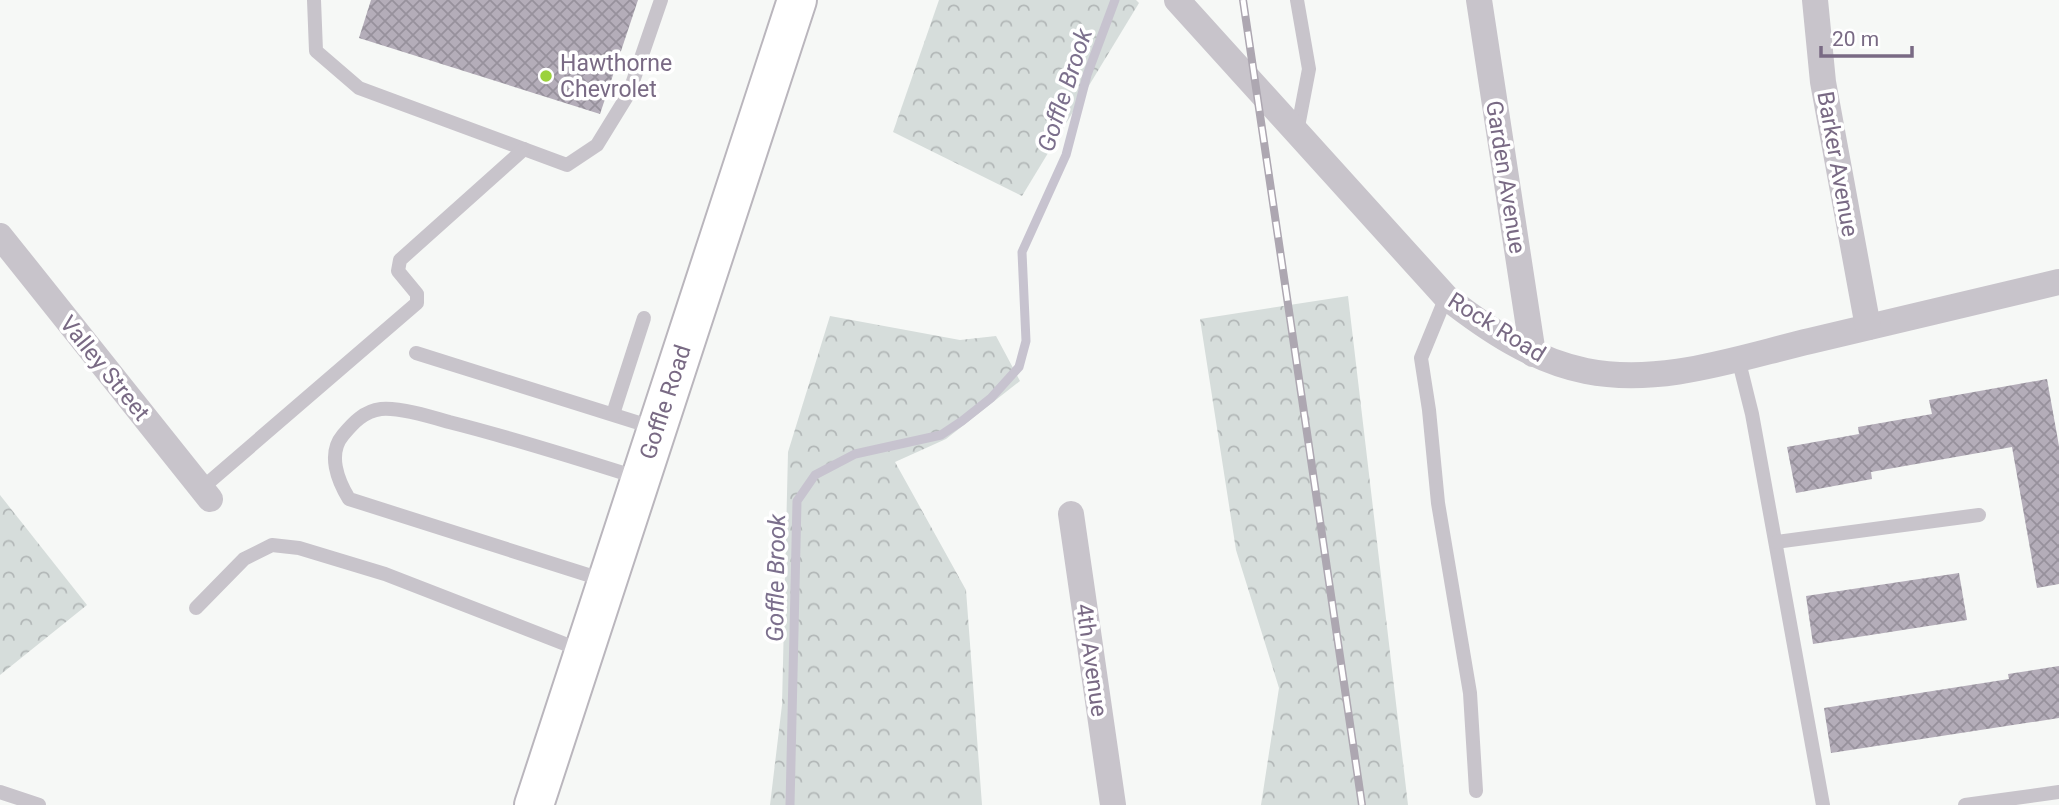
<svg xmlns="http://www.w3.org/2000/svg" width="2059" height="805" viewBox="0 0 2059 805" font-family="Roboto,sans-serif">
<defs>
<pattern id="forest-crowns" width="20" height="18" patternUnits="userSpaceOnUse" patternTransform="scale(1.75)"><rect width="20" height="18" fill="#d6dddb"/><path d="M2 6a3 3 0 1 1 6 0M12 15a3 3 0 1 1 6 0" fill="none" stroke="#b2b7b7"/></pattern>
<pattern id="building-cross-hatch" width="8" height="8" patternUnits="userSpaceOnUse" patternTransform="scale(1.75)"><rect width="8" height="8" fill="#b4adb9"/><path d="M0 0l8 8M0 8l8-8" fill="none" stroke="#97919c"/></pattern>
</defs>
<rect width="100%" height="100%" fill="#f6f8f6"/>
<g fill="url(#forest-crowns)">
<path d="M939,0H1136L1139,3L1022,196L893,132Z"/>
<path d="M1348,296L1408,805H1261L1279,688L1236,550L1200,319Z"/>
<path d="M830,316L960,340L996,336L1020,381L946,439L895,462L966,590L982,805H770L782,705L788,452Z"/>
<path d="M0,495L87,605L0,675Z"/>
</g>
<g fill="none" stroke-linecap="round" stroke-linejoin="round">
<path stroke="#c7c3cf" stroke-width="9" d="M790,805L797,501L815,475L855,454L941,435L962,421L991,398L1019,367L1026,341L1022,252L1066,155L1087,75L1115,0"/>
</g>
<g fill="url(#building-cross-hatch)">
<path d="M371,0H638L600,114L359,38Z"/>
<path d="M2047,379L2059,446V584L2037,588L2012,447L1871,472L1872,479L1796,493L1787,447L1859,434L1858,427L1932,414L1929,400Z"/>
<path d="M1959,573L1967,620L1813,644L1806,596Z"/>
<path d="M2059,666V718L1831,753L1824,708L2009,679L2008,674Z"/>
</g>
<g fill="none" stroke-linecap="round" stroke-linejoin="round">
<defs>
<path id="primary" d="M534,805L797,0"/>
</defs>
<use href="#primary" stroke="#bab6bd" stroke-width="42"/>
<g stroke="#c8c4cb" stroke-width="14">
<path d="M314,0L316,51L359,88L567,165L597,145L629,93L661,0"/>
<path d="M1297,132L1309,69L1297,0"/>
<path d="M1446,297L1421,358L1429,410L1438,503L1470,693L1476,791"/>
<path d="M416,353L655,428"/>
<path d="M1738,358L1752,414L1823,805"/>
<path d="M613,414L644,318"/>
<path d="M201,489L417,303V294L398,271L400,260L524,149"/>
<path d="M1776,542L1979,515"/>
<path d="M607,581L349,499C338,481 327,454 343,435C353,423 364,411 381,409C399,407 432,417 449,422C513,438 576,458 639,478"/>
<path d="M196,608L244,559L272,545L299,548L385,574L583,651"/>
<path d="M0,792L39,805"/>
<path d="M1965,805L2059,792"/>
</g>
<g stroke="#c8c4cb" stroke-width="26">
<path d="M1177,0L1446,297C1487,329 1534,361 1586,371C1661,386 1738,358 1810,341C1893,321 1976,302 2059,282"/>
<path d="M1479,0L1533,354"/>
<path d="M1815,0L1823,82L1868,327"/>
<path d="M0,236L210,499"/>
<path d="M1071,514L1113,805"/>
</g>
<use href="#primary" stroke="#fff" stroke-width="38"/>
<defs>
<path id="rail" d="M1243,0L1362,805"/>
</defs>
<use href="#rail" stroke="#ada7b1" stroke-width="8"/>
<use href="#rail" stroke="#fff" stroke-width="5" stroke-dasharray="16" stroke-linecap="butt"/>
</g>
<circle fill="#9bd23c" stroke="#fff" stroke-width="2.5" cx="546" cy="76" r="7"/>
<g text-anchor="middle" stroke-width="7" stroke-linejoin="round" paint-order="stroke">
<g font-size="23" fill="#796a84" stroke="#fff" text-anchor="start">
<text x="560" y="71">Hawthorne<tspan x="560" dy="26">Chevrolet</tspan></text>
</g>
<g font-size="23" fill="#796a84" stroke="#fff">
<text transform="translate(1838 164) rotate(80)" y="8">Barker Avenue</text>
<text transform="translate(1506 177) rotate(81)" y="8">Garden Avenue</text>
<text transform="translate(1497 327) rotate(32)" y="8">Rock Road</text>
<text transform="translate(105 368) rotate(51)" y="8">Valley Street</text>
<text transform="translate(665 402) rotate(-72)" y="8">Goffle Road</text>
<text transform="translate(1092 660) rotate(82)" y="8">4th Avenue</text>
</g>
<g font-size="24" font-style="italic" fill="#7c708d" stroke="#fff">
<text transform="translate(1065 90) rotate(-72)" y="8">Goffle Brook</text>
<text transform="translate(776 578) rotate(-89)" y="8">Goffle Brook</text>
</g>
</g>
<path d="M1821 46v10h91v-10" fill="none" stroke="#796a84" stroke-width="3.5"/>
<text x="1832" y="46" font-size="21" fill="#796a84" stroke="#ffffff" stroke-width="5" paint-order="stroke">20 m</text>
</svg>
